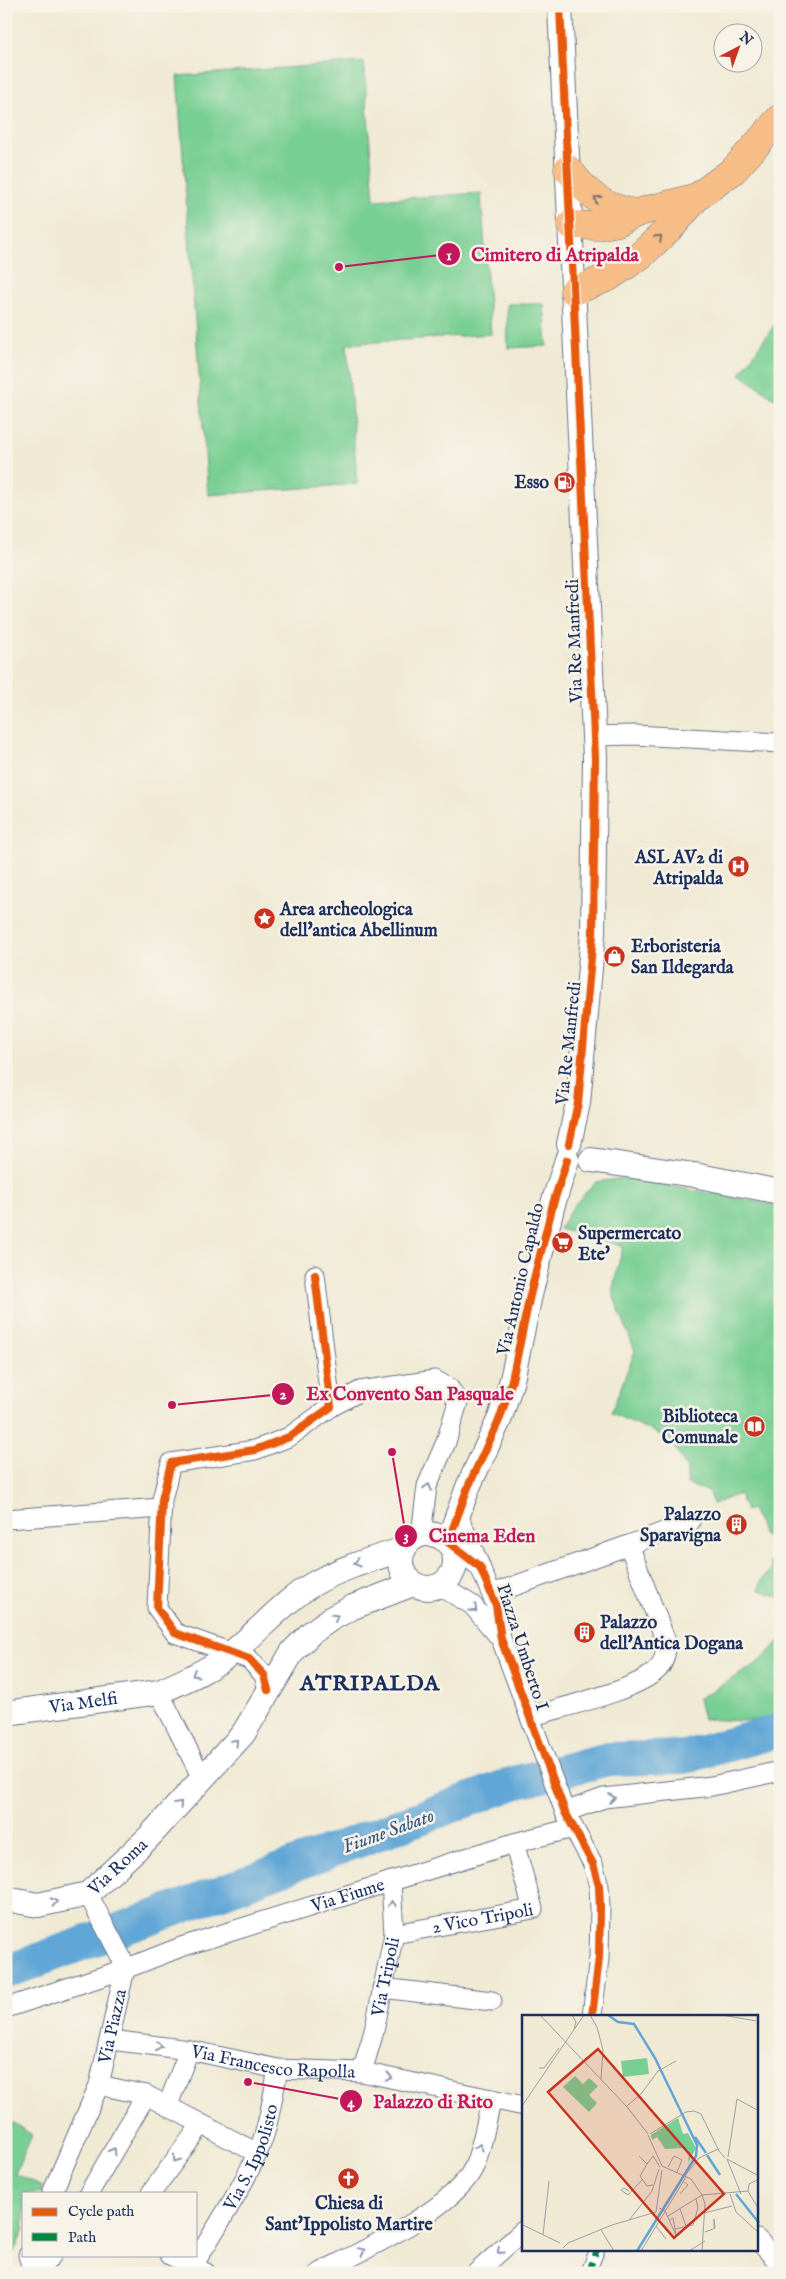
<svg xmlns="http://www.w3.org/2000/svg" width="786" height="2279" viewBox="0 0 786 2279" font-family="'IM FELL English',serif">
<rect width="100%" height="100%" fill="#f7f3e8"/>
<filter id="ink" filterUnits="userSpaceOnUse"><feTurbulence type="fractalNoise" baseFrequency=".02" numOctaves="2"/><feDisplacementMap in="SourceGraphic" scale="10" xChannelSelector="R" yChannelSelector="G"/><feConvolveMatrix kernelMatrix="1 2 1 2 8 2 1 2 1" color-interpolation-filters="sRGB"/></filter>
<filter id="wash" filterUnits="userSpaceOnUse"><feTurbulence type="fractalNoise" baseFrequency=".0096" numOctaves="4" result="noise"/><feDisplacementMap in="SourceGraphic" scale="20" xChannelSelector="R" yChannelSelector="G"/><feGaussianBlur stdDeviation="1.12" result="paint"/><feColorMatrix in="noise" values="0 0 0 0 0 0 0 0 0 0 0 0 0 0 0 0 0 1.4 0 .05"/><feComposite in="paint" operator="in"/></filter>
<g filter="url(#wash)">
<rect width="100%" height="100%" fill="#f0ead4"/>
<g fill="#78cf93" stroke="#4a7f78">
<path d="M364,62L374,200L481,193L491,334L347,344L357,484L208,495L177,76Z"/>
<path d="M507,304H544L547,346L508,348Z"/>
<path d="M780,317V402L740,374Z"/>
<path d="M626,1178L780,1206V1532L764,1536L752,1509L746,1511L739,1494L713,1504L709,1492L687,1484V1469L670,1439L611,1413L635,1351L612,1292L623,1246L559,1229L574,1205L596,1182Z"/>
<path d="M780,1559V1597L759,1590L761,1581L772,1569L770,1563Z"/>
<path d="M780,1641V1718L744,1721L703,1719L698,1699L755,1665Z"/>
<path d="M12,2122L32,2135L15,2174L43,2186L40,2193H24V2229L6,2269V2135Z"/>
</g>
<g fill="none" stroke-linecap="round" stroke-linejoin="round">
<path stroke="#60a6d6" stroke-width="34" d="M6,1972L514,1783L608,1759L685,1757L780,1730"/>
</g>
</g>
<g filter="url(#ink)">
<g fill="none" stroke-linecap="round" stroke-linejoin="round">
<defs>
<path id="pedestrian" d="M588,2273L597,2250"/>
<g id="minor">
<path d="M593,736L635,735L780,743"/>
<path d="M331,1407L360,1391L435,1380L449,1388L458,1402L446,1442L427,1486L421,1535"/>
<path d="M458,1515L480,1566"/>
<path d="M6,1519L162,1508"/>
<path d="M448,1542L480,1567L496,1605L501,1639L565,1812L593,1864L599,1886L600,1907L599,1958L592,2016"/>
<path d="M629,1545L690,1522"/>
<path d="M440,1586L472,1605L501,1639"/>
<path d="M492,1594L629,1545L667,1644C665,1653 665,1662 658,1669C637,1691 561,1707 530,1717"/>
<path d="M268,1690L264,1675L249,1659L175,1633L157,1608L162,1500L171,1463L255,1450L289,1437L331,1407L315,1275"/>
<path d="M159,1692L202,1778"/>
<path d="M565,1812L604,1798L712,1786L780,1771"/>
<path id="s1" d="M394,1934L533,1909L514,1843"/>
<path d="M382,1988L492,2001"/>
<path id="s2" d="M6,2008L125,1969L181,1947L514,1843L573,1828"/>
<path id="s3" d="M111,2040L189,2050L278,2069L362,2072L524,2106"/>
<path id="s4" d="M362,2072L374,2031L394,1934L391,1881"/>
<path d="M146,2095L257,2153"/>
<path d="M168,2105L189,2050"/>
<path id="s5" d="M52,2193L99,2085L125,1969L122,1959L88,1894"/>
<path d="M89,2193L146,2095L99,2085"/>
<path d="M151,2193L201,2125"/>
<path d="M757,2239L780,2264"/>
<path d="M28,2255L31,2265L35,2267L45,2263L52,2255"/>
<path d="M170,2255L206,2273"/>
<path id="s6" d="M193,2266C216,2227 244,2187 261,2144C270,2121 273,2094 278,2069"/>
<path d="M319,2273C360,2252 452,2210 473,2169C482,2150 486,2120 492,2099"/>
<path d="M476,2273L524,2230"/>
</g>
<g id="tertiary">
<path d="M560,6L595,757L593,934L578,1103L569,1144"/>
<path d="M591,1160L694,1175L780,1192"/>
<circle cx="428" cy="1561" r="27"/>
<path d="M448,1542L468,1487L500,1418L512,1380L530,1295L553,1204L567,1160"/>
<path id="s7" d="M6,1713L159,1692C184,1681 214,1668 235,1650C262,1628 285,1600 315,1583C343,1567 373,1559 404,1549"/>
<path id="s8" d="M6,1899L38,1905L88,1894L147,1839L243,1734L293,1651L311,1633L332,1618L353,1607L413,1584"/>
</g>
<g id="trunk">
<path d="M568,169C588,195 603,208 636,213"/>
<path d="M571,225L598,226L618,222L636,213L697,197"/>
<path d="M574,291L609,277L641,255L673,225L697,197L734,170L780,118"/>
</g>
</defs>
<use href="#pedestrian" stroke="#667087" stroke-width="16"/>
<use href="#minor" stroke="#667087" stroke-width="21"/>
<use href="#tertiary" stroke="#667087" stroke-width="26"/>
<use href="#trunk" stroke="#667087" stroke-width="29"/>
<use href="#pedestrian" stroke="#fff" stroke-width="14"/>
<use href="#minor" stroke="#fff" stroke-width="19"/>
<use href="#tertiary" stroke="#fff" stroke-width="24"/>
<use href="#trunk" stroke="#f6be86" stroke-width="28"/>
<path stroke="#00873e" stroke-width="6" stroke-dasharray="12 6" stroke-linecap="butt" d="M588,2273L597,2250"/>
<defs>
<g id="cycleway">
<path d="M560,6L595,757L593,934L578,1103L569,1144"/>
<path d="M567,1160L553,1204L530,1295L512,1380L500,1418L468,1487L448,1542L480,1567L496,1605L501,1639L565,1812L593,1864L599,1886L600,1907L599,1958L592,2016"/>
<path d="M268,1690L264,1675L249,1659L175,1633L157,1608L162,1500L171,1463L255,1450L289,1437L331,1407L315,1275"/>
</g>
</defs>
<use href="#cycleway" stroke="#f7f3e8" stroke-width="11"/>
<use href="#cycleway" stroke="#e8590c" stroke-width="8"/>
</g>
<defs><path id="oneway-chevron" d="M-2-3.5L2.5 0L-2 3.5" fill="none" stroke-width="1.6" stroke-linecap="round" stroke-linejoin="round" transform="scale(1.25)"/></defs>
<g stroke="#7e6f70">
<use href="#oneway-chevron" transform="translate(597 199) rotate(-145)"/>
<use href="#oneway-chevron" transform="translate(659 238) rotate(-43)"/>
</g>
<g stroke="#8d97ae">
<use href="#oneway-chevron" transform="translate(428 1487) rotate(-75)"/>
<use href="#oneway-chevron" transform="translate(357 1563) rotate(163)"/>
<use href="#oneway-chevron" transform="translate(474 1609) rotate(44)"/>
<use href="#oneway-chevron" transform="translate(335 1617) rotate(-30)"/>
<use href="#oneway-chevron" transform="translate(195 1674) rotate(149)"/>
<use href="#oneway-chevron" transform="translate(235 1742) rotate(-48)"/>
<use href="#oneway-chevron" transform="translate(612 1798) rotate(-7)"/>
<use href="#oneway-chevron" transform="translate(179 1804) rotate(-48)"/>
<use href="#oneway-chevron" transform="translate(54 1902) rotate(-12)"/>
<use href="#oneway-chevron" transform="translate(392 1904) rotate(-93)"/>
<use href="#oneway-chevron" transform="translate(159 2046) rotate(8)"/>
<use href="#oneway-chevron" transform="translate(389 2077) rotate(11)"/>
<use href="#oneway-chevron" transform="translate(479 2147) rotate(-75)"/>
<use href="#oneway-chevron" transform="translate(113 2151) rotate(-60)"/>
<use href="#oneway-chevron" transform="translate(176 2159) rotate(126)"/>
<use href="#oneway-chevron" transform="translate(362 2251) rotate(-26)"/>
<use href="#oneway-chevron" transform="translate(500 2251) rotate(138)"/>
</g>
</g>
<defs>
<symbol id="fuel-disc" viewBox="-11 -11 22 22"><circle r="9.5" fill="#c8321e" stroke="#f7f3e8"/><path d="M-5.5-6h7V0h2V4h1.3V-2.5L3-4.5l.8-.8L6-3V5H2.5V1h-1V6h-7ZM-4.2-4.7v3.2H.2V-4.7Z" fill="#fff"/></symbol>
<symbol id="hospital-disc" viewBox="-11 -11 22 22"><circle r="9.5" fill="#c8321e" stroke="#f7f3e8"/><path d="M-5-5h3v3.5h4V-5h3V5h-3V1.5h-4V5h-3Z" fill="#fff"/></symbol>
<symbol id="sight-disc" viewBox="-11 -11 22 22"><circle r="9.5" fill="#c8321e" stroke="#f7f3e8"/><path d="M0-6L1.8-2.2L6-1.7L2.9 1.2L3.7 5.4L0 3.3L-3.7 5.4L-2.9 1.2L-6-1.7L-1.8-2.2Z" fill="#fff"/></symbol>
<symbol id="shop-disc" viewBox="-11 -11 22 22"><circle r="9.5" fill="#c8321e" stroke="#f7f3e8"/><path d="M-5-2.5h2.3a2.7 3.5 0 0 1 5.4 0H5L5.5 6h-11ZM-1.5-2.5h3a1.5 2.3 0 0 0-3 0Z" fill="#fff"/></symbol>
<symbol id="supermarket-disc" viewBox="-11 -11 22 22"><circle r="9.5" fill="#c8321e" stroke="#f7f3e8"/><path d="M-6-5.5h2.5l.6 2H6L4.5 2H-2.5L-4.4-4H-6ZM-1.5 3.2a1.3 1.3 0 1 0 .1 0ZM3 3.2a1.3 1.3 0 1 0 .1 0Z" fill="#fff"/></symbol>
<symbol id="library-disc" viewBox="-11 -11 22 22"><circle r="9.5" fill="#c8321e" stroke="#f7f3e8"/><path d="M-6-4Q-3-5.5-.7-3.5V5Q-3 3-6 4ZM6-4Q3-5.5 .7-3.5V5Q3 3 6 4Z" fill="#fff"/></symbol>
<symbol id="building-disc" viewBox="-11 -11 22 22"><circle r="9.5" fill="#c8321e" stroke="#f7f3e8"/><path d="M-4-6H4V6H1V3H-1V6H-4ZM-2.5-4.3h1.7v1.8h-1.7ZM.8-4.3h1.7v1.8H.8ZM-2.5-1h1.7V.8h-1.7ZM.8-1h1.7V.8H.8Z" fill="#fff"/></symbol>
<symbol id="church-disc" viewBox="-11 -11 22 22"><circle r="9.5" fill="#c8321e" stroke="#f7f3e8"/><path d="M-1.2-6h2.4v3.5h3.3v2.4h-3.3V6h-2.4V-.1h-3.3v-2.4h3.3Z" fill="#fff"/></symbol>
</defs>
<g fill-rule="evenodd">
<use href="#fuel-disc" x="552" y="470" width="25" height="25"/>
<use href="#hospital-disc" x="726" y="854" width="25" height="25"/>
<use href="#sight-disc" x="252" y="906" width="25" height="25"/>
<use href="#shop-disc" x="602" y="944" width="25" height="25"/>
<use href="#supermarket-disc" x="550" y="1230" width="25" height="25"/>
<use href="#library-disc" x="742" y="1414" width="25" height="25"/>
<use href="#building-disc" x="724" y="1512" width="25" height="25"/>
<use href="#building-disc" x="572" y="1620" width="25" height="25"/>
<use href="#church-disc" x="336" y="2166" width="25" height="25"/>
</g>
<g text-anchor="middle" stroke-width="5" stroke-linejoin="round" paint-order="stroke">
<g font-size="18" font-weight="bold" fill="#1b2f5e" stroke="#f7f3e8" text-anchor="end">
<text x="549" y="488">Esso</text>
<text x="723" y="863">ASL AV2 di<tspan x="723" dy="21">Atripalda</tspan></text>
<text x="280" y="915" text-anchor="start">Area archeologica<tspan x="280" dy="21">dell'antica Abellinum</tspan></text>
<text x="631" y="952" text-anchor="start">Erboristeria<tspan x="631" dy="21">San Ildegarda</tspan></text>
<text x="578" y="1239" text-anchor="start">Supermercato<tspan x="578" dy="21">Ete'</tspan></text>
<text x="738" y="1422">Biblioteca<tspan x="738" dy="21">Comunale</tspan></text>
<text x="721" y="1520">Palazzo<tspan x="721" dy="21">Sparavigna</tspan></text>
<text x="600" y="1628" text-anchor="start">Palazzo<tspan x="600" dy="21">dell'Antica Dogana</tspan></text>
<text x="349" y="2209" text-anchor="middle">Chiesa di<tspan x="349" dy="21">Sant'Ippolisto Martire</tspan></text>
</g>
<g font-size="18" fill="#1b2f5e" stroke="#f7f3e8">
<text transform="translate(574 641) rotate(-92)" y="6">Via Re Manfredi</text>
<text transform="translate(568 1043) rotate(-84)" y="6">Via Re Manfredi</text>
<text transform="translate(520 1279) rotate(-77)" y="6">Via Antonio Capaldo</text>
<text transform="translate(523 1647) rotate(72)" y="6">Piazza Umberto I</text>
<text dy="6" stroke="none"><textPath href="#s7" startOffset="78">Via Melfi</textPath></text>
<text dy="6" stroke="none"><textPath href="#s8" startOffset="124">Via Roma</textPath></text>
<text dy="6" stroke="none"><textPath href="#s2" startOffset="360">Via Fiume</textPath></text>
<text dy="6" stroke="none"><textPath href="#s1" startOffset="90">2 Vico Tripoli</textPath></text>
<text dy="6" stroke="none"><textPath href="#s4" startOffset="98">Via Tripoli</textPath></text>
<text dy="6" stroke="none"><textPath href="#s5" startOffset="178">Via Piazza</textPath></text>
<text dy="6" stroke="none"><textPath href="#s3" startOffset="164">Via Francesco Rapolla</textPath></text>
<text dy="6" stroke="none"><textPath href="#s6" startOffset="124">Via S. Ippolisto</textPath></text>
</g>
<g font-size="19" font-style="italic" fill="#305382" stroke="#f7f3e8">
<text transform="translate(388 1830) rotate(-20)" y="7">Fiume Sabato</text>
</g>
<g font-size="22" font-weight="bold" letter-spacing="1" fill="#1b2f5e" stroke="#f7f3e8">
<text x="370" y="1690">ATRIPALDA</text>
</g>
</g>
<g transform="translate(522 2015)">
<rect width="236" height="236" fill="#f0ead4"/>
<path d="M125,43L127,59L101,62L99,46ZM53,61L61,69L67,63L76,71L67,80L75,88L67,97L41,72ZM156,103L161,119L166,118L174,133L166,148L167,138L162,133L143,134L135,122L130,125L129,120Z" fill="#78cf93"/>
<path fill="none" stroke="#60a6d6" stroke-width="2.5" d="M86,0L96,7L112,9L133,43L175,130L174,141L115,236M173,122L184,138M185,140L198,160M214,179L237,208"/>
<path fill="none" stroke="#9b9fa5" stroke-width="1" d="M18,0L106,93L126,119M50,0L54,7L52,14M68,0L75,12L81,35L79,64M200,0L234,6M17,53H22L37,33M0,91L62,0M105,91L119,79L136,56L154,46M128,119L164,97L172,96L179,99L197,136L203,143M126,120L140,151L169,164L180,180L183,189L180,236M117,141L125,149L118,161L125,171L131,170M206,142L215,84L237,96M205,144L219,179M205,144L237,161M125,149L131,141L138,152M146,152L152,141L160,145L155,157M162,162L177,143L196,134M0,165V220M107,176L102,173L99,175L106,180L120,165M226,176L237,195M226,176L227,169L237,164M158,179L166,170L161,166M208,179L214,197L237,218M137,193L143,196L154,220L151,203L148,205M158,194L164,211M182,198L210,191M146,201L180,180L226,176M108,204L130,176L137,154M1,210L38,228M171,210L176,193L174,184M134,211L144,224M153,214L171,210M79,215L92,236M183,217L191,214L193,213L192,204V213M21,220L27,166M41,233L46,228L90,210L134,197L140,155M119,236L164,162M167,236L183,226"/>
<path fill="#c8321e" fill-opacity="0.15" stroke="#c8321e" stroke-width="2.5" d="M76,34L202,179L152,223L26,77Z"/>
<rect width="236" height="236" fill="none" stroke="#1b2f5e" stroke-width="2.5"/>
</g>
<path fill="none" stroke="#c2185b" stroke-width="2" d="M339 267L449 254M172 1405L283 1394M392 1452L406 1536M248 2082L351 2101"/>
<g fill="#c2185b" stroke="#f7f3e8" stroke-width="2">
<circle cx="339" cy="267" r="5"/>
<circle cx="172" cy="1405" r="5"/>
<circle cx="392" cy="1452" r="5"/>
<circle cx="248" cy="2082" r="5"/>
<circle cx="449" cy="254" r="12"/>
<circle cx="283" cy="1394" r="12"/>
<circle cx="406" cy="1536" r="12"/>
<circle cx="351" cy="2101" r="12"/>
</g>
<g font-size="15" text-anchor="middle" font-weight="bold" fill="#fff">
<text x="449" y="260">1</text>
<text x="283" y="1399">2</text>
<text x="406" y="1541">3</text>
<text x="351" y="2107">4</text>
</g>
<g font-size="19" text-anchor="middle" font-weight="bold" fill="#c2185b" stroke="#f7f3e8" stroke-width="5" stroke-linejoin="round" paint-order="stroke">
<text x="555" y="261">Cimitero di Atripalda</text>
<text x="410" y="1400">Ex Convento San Pasquale</text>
<text x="482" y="1542">Cinema Eden</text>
<text x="433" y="2108">Palazzo di Rito</text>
</g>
<rect width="786" height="2279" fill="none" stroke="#f7f3e8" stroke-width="25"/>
<rect x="22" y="2192" width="175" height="65" fill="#f7f3e8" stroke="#9fa5b1"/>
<rect x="32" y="2208" width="25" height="8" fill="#e8590c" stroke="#9fa5b1"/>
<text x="68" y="2216" font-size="15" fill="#1b2f5e">Cycle path</text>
<rect x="32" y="2233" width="25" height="8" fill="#00873e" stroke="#9fa5b1"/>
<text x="68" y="2242" font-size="15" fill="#1b2f5e">Path</text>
<g transform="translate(738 48) rotate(41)"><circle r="24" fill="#f7f3e8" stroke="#9fa5b1"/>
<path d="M0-4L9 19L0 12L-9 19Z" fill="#c8321e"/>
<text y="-8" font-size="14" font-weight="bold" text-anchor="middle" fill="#1b2f5e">N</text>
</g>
</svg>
